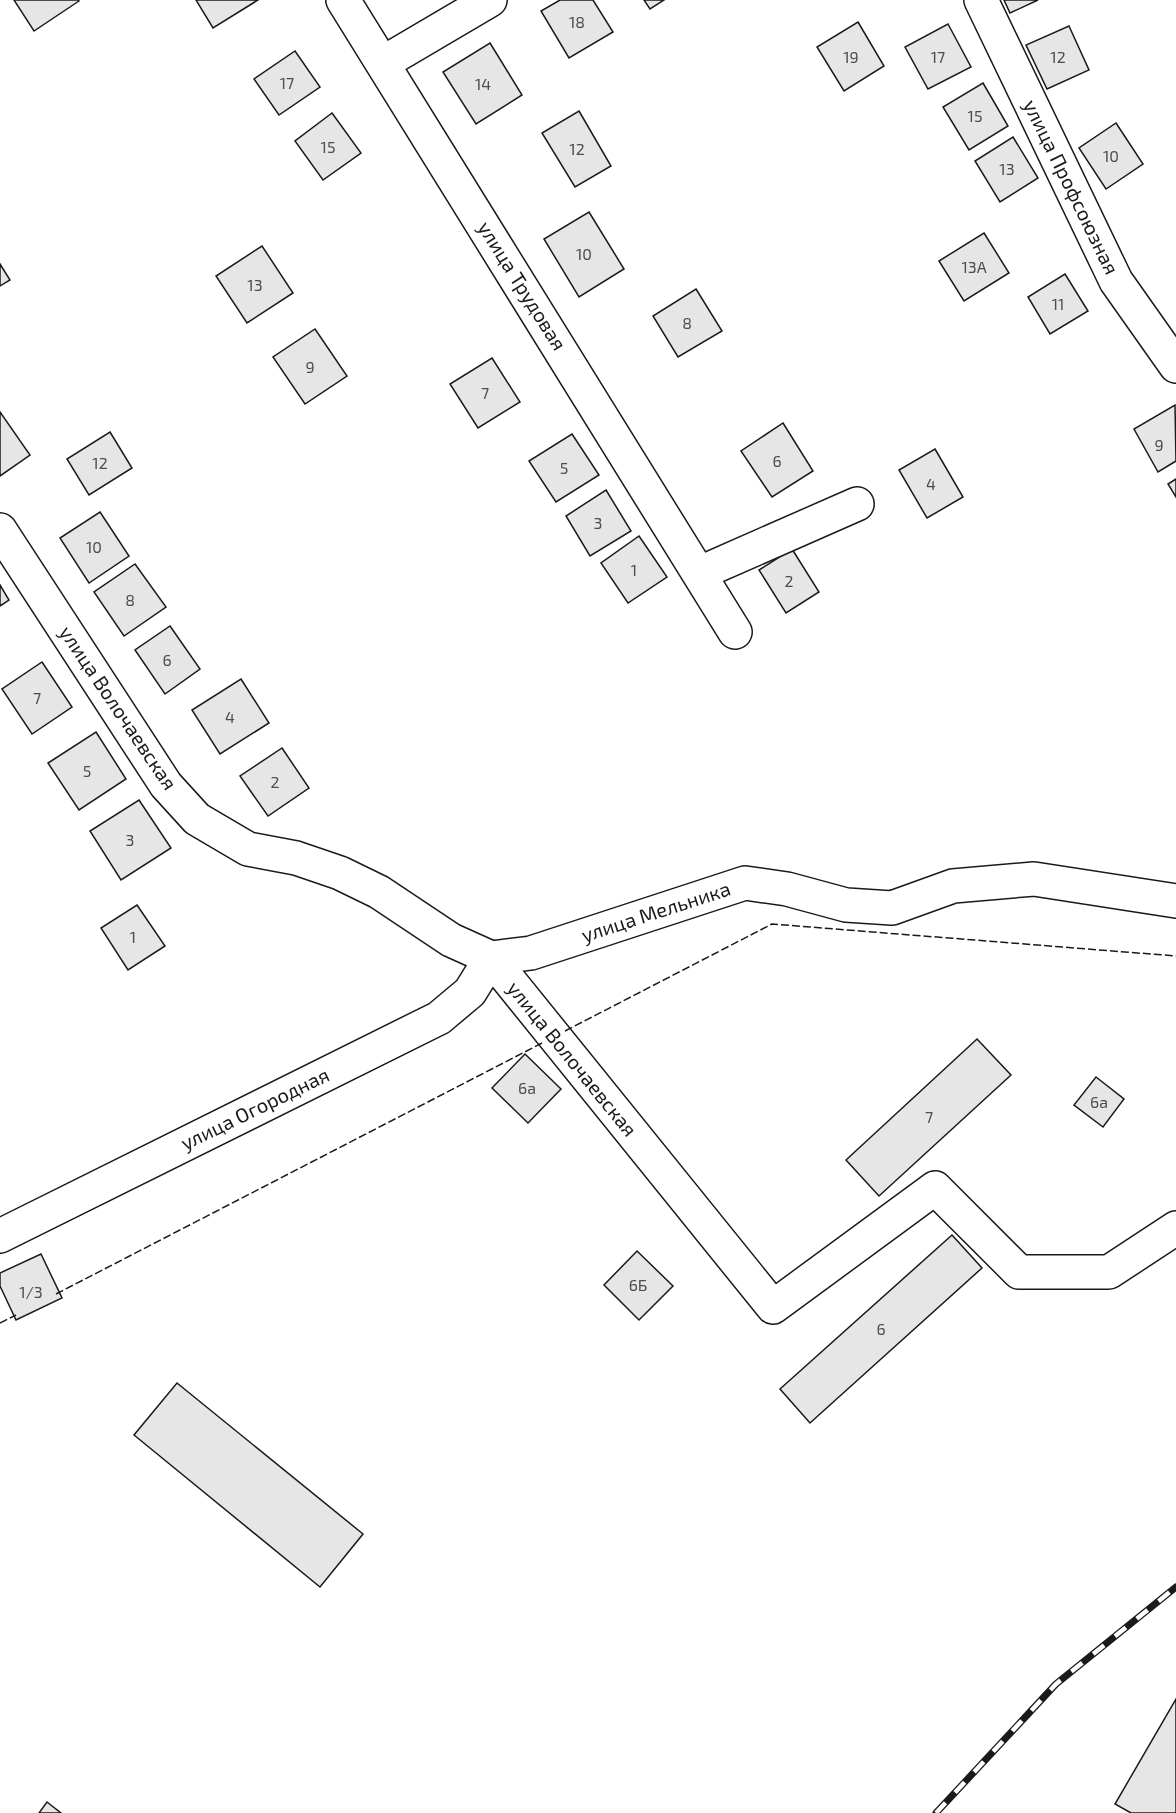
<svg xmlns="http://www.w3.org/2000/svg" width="1176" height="1813" viewBox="0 0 1176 1813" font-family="'Exo 2',sans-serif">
<rect width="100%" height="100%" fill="#fff"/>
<g fill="#e6e6e6" stroke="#1a1a1a" stroke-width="1.5">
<path d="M14,0H78L79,1L34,31Z"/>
<path d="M196,0H258L213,28Z"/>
<path d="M560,0H593L613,32L569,58L541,11Z"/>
<path d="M644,0H664L650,9Z"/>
<path d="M1004,0H1038L1010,13Z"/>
<path d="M858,22L884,66L844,91L817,47Z"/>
<path d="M948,24L971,67L928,89L905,47Z"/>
<path d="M1069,26L1089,70L1047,89L1026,45Z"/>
<path d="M490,43L522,95L476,124L443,72Z"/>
<path d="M295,51L320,87L279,115L254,79Z"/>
<path d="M983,83L1008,126L969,150L943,107Z"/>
<path d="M579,111L611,166L575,187L542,133Z"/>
<path d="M332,113L361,153L323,180L295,141Z"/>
<path d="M1116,123L1143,164L1106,189L1079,148Z"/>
<path d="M1013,137L1038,178L1000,202L975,161Z"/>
<path d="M589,212L624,269L579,297L544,239Z"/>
<path d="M984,233L1009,273L964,301L939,261Z"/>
<path d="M262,246L293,293L247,323L216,276Z"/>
<path d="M0,264L10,280L0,286Z"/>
<path d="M1065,274L1088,311L1050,334L1028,297Z"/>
<path d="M696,289L722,331L678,357L653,316Z"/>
<path d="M315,329L347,376L305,404L273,357Z"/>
<path d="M492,358L520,402L478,428L450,384Z"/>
<path d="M1175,405L1176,461L1158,472L1134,429Z"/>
<path d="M0,412L30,455L0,476Z"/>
<path d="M783,423L813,471L772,497L741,451Z"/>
<path d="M110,432L132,468L89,495L67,459Z"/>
<path d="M572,434L599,475L556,502L529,461Z"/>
<path d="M935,449L963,497L927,518L899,470Z"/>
<path d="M1176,479V497L1168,484Z"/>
<path d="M606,490L631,531L590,556L566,516Z"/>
<path d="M100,512L129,556L89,583L60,538Z"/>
<path d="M639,536L667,577L628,603L601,563Z"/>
<path d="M792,549L819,592L786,613L759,570Z"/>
<path d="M135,564L166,607L124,636L94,592Z"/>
<path d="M0,585L9,600L0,606Z"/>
<path d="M170,626L200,669L165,694L135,650Z"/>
<path d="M42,662L72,707L32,734L2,689Z"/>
<path d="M241,679L269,723L220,754L192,710Z"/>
<path d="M96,732L126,779L79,810L48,763Z"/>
<path d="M282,748L309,788L268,816L240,776Z"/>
<path d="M139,800L171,848L121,880L90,831Z"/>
<path d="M137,905L165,946L128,970L101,928Z"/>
<path d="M977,1039L1011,1075L879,1196L846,1160Z"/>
<path d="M525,1054L561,1089L528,1123L492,1088Z"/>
<path d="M1096,1077L1124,1099L1103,1127L1074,1105Z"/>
<path d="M952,1235L982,1268L810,1423L780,1389Z"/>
<path d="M637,1251L673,1286L639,1320L604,1285Z"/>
<path d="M41,1254L62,1298L16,1320L0,1286V1273Z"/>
<path d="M177,1383L363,1534L320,1587L134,1435Z"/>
<path d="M1176,1699V1813H1131L1115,1804Z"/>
<path d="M47,1802L61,1813H39Z"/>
</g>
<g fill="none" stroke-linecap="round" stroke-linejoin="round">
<defs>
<g id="minor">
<path d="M343,0L735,632"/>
<path d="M981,0L1116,281L1176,366"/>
<path d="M383,63L490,0"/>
<path d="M0,530L166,785L197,819L248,849L296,858L340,873L379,892L451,940L491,958L773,1307L935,1188L1019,1272H1109L1176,1228"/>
<path d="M700,573L857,504"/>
<path d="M0,1236L439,1018L470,992L491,958L531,953L745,883L787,889L846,905L892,908L953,886L1034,879L1176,901"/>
</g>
</defs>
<use href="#minor" stroke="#1a1a1a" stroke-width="36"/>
<use href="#minor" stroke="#fff" stroke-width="33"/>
<defs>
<path id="rail" d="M936,1813L1056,1684L1176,1587"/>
</defs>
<use href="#rail" stroke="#1a1a1a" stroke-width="7"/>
<use href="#rail" stroke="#fff" stroke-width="4.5" stroke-dasharray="14" stroke-linecap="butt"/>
<g stroke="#1a1a1a" stroke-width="1.5" stroke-dasharray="8 3" stroke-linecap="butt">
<path d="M565,1031L772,924L1176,956"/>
<path d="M56,1294L544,1042"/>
<path d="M0,1323L16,1315"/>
</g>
</g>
<g text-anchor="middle" stroke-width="4.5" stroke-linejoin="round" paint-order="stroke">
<g font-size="16" fill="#4d4d4d">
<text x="577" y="28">18</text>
<text x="851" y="63">19</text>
<text x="938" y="63">17</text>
<text x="1058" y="63">12</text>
<text x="287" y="89">17</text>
<text x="483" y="90">14</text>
<text x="975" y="122">15</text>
<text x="328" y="153">15</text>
<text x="577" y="155">12</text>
<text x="1111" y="162">10</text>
<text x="1007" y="175">13</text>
<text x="584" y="260">10</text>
<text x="974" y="273">13А</text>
<text x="255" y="291">13</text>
<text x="1058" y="310">11</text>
<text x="687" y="329">8</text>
<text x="310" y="373">9</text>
<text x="485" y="399">7</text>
<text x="1159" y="451">9</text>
<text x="777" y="467">6</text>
<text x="100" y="469">12</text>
<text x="564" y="474">5</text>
<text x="931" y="490">4</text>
<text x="598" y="529">3</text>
<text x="94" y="553">10</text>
<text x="634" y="576">1</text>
<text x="789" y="587">2</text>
<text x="130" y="606">8</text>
<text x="167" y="666">6</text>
<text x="37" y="704">7</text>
<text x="230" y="723">4</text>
<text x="87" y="777">5</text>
<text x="275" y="788">2</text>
<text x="130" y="846">3</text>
<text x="133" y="943">1</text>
<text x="527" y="1094">6а</text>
<text x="1099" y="1108">6а</text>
<text x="929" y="1123">7</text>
<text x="638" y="1291">6Б</text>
<text x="31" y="1298">1/3</text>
<text x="881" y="1335">6</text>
</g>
<g font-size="20" fill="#1a1a1a" stroke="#fff">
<text transform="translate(1071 187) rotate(64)" y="7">улица Профсоюзная</text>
<text transform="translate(522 286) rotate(58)" y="7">улица Трудовая</text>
<text transform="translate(118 708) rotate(56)" y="7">улица Волочаевская</text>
<text transform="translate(656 912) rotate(-18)" y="7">улица Мельника</text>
<text transform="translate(572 1059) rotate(51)" y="7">улица Волочаевская</text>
<text transform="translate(255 1109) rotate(-26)" y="7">улица Огородная</text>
</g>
</g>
</svg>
